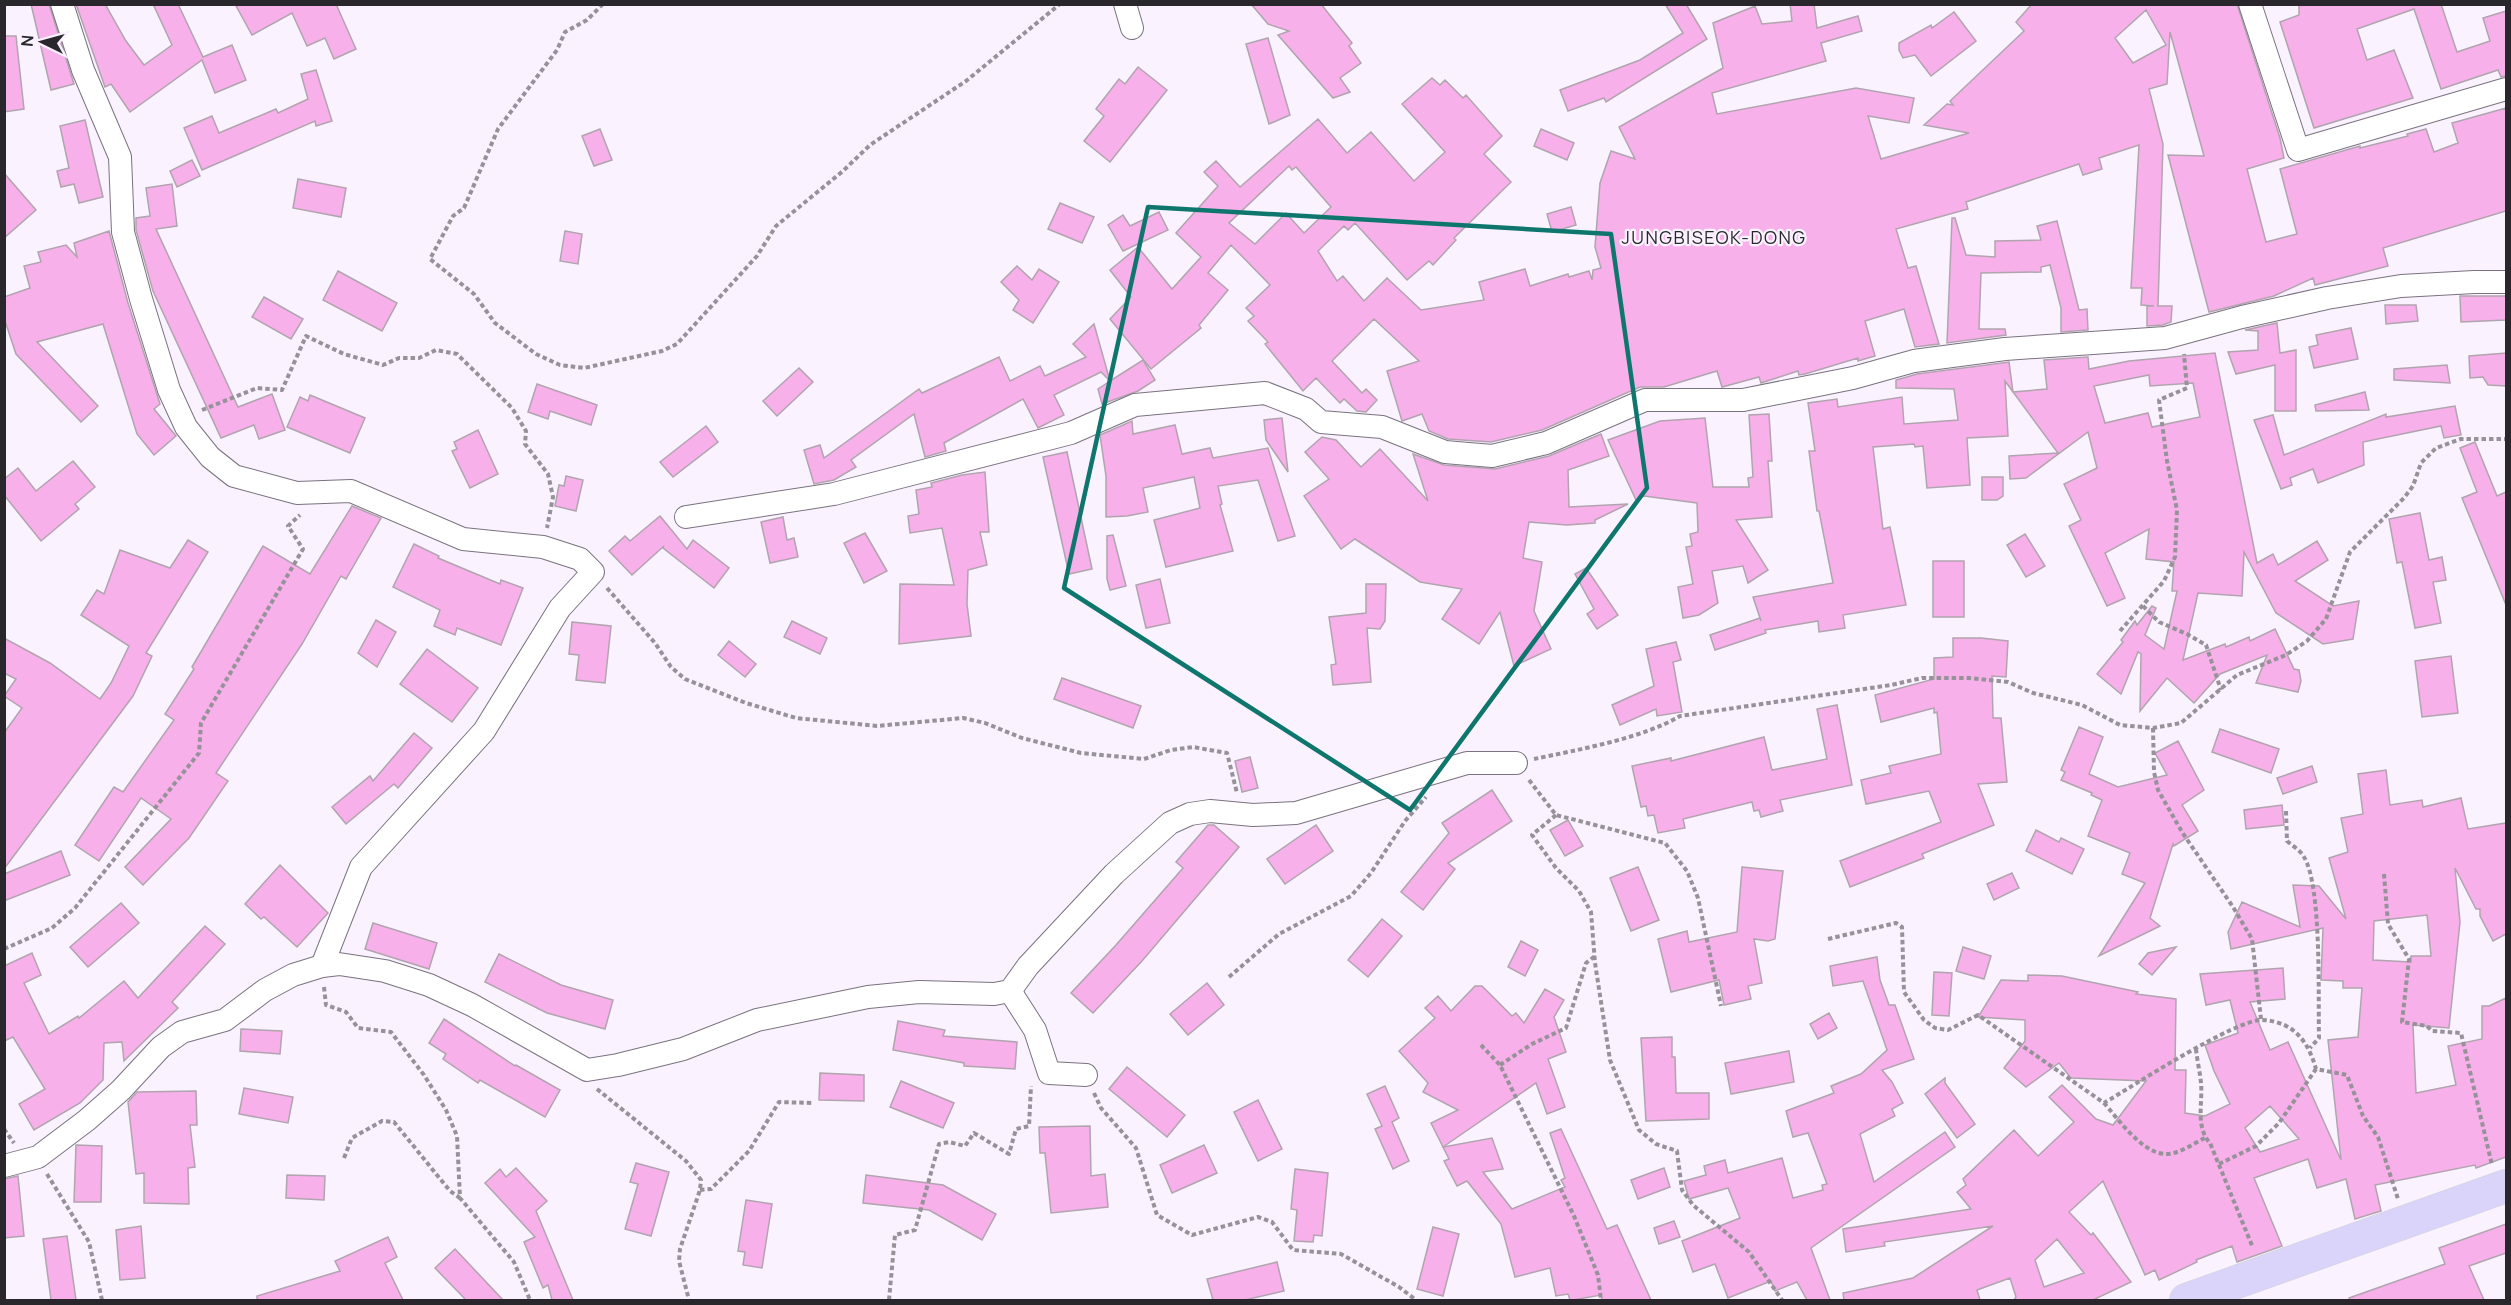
<svg xmlns="http://www.w3.org/2000/svg" width="2511" height="1305" viewBox="0 0 2511 1305" font-family="Manrope,sans-serif">
<rect width="100%" height="100%" fill="#faf3ff"/>
<g fill="#f7b0ea" stroke="#b1a4af" stroke-width="1.5" fill-rule="evenodd">
<path d="M31,4H49L74,84L51,90Z"/>
<path d="M76,4H105L126,41L144,65L172,45L153,4H178L203,57L232,45L246,80L215,93L202,60L130,112L111,84L105,87Z"/>
<path d="M235,4H336L356,49L334,59L325,38L307,46L292,13L252,35Z"/>
<path d="M1251,4H1321L1352,43L1349,46L1361,63L1340,78L1350,92L1333,98L1278,35L1289,31L1268,24Z"/>
<path d="M1665,4H1686L1707,39L1606,102L1604,98L1568,111L1560,90L1640,60L1683,33Z"/>
<path d="M1790,4H1814L1817,28L1858,16L1862,31L1821,43L1826,61L1712,93L1717,114L1856,88L1914,98L1909,123L1868,116L1881,159L1969,133L1924,125L1947,104L1953,105L1950,101L2024,31L2016,22L2032,4H2237L2280,138L2284,158L2247,169L2266,242L2297,234L2280,169L2360,146V148L2408,136L2407,134L2426,129L2434,152L2458,143L2452,123L2506,108V211L2383,248L2388,266L2315,285L2313,278L2274,296L2209,312L2168,155L2204,156L2170,32L2167,84L2149,89L2163,144L2158,306H2172L2171,322L2163,325L2147,326V306H2154L2141,305L2142,288H2131L2139,145L2099,158L2102,169L2083,175L2079,164L1966,202L1968,209L1896,229L1908,268L1916,266L1939,344L1915,347L1904,309L1865,321L1875,356L1858,361V358L1805,374L1799,375L1798,371L1761,383L1759,377L1722,387L1717,371L1664,387H1640L1542,430L1491,442L1448,439L1429,431L1422,414L1402,421L1387,371L1419,361L1374,319L1332,361L1362,393L1366,389L1377,400L1366,412L1357,411L1344,399L1340,403L1316,378L1303,391L1265,344L1268,342L1248,321L1254,316L1246,308L1270,285L1231,245L1208,273L1228,290L1199,325L1201,328L1151,369L1110,319L1131,297L1110,270L1138,247L1172,289L1201,257L1176,233L1218,186L1204,172L1216,161L1240,187L1318,119L1347,153L1371,132L1414,181L1445,152L1402,104L1432,78L1440,85L1445,80L1463,98L1466,95L1502,136L1484,154L1511,182L1454,238L1456,240L1433,265L1429,261L1407,280L1355,223L1348,230L1344,226L1318,251L1337,281L1343,276L1364,301L1387,278L1421,310L1484,300L1479,282L1525,269L1530,286L1568,274L1569,277L1589,271L1592,280L1593,270L1601,268L1595,247L1600,183L1611,151L1635,159L1619,127L1723,68L1713,23L1755,6L1762,24L1792,21ZM2146,10L2166,45L2133,63L2115,38ZM1289,166L1292,170L1296,167L1331,207L1304,233L1286,213L1255,244L1229,223Z"/>
<path d="M2299,4H2441L2457,52L2490,41L2483,18L2506,11V76L2501,77L2498,70L2441,89L2414,9L2357,29L2367,60L2394,50L2413,98L2314,128L2280,22L2299,15Z"/>
<path d="M1954,12L1976,41L1931,76L1915,55L1903,58L1899,50V43L1931,25L1932,28Z"/>
<path d="M4,36H16L24,109L4,112Z"/>
<path d="M1268,38L1290,115L1269,124L1246,44Z"/>
<path d="M1138,67L1167,90L1110,162L1084,141L1104,116L1096,109L1119,79L1125,84Z"/>
<path d="M316,70L332,121L316,126L315,121L202,170L184,128L212,116L219,133L276,109L278,113L308,99L301,74Z"/>
<path d="M85,120L103,197L79,203L74,184L61,187L57,171L69,168L60,126Z"/>
<path d="M600,129L612,160L594,166L582,136Z"/>
<path d="M1541,129L1574,143L1567,160L1534,146Z"/>
<path d="M192,160L200,176L177,187L170,171Z"/>
<path d="M4,173L36,210L4,238Z"/>
<path d="M298,179L346,188L341,217L293,208Z"/>
<path d="M172,184L177,226L156,229L238,407L272,394L285,430L259,439L254,425L221,438L153,291L136,230V218L150,216L146,188Z"/>
<path d="M1060,203L1094,217L1082,243L1048,229Z"/>
<path d="M1571,207L1576,225L1552,232L1547,214Z"/>
<path d="M1159,212L1168,230L1123,251L1108,225L1123,215L1130,226Z"/>
<path d="M1952,218H1955L1966,255L1995,257V241L2041,240L2037,226L2057,221L2079,310L2087,309L2088,330L2061,332V308L2050,265L2041,267V272L1981,273L1979,329H2005L2006,335L1947,343Z"/>
<path d="M109,231L128,303L160,404L154,409L176,436L154,455L137,434L103,324L37,342L98,406L81,422L16,354L4,318V297L30,288L24,266L41,262L38,252L66,245L77,257L74,243Z"/>
<path d="M565,231L582,234L578,264L560,261Z"/>
<path d="M1017,266L1032,280L1039,269L1059,282L1033,323L1013,310L1019,300L1001,282Z"/>
<path d="M338,271L397,303L382,331L323,300Z"/>
<path d="M2506,296V320L2461,322L2460,296Z"/>
<path d="M264,297L303,319L291,339L252,317Z"/>
<path d="M2385,305H2416L2418,321L2386,324Z"/>
<path d="M2277,323L2280,353L2296,350V411H2275V365L2236,374L2228,352L2258,350V331L2245,330Z"/>
<path d="M1094,324L1110,381L1143,360L1155,380L1138,391L1102,404L1098,389L1110,381L1101,372L1054,395L1064,415L1038,428L1023,399L944,443L946,451L925,457L914,414L851,460L856,467L834,480L814,484L804,450L820,445L824,458L919,389L922,393L999,357L1010,381L1040,366L1045,376L1086,357L1073,344Z"/>
<path d="M2351,328L2358,359L2314,368L2309,347L2318,345L2316,335Z"/>
<path d="M2215,353L2257,563L2273,554L2278,565L2317,541L2328,560L2295,581L2333,606L2359,601L2353,639L2323,644L2276,613L2244,552L2242,596L2198,593L2183,660L2225,644L2226,647L2249,637L2250,641L2275,629L2294,669L2299,670L2301,681L2298,692L2256,683L2267,655L2220,674L2194,703L2167,678L2140,711L2141,654L2138,652L2121,694L2097,674L2123,642L2121,640L2135,621L2137,625L2152,606L2156,608L2145,635L2164,649L2177,591H2172L2174,562L2146,559L2149,529L2105,553L2125,598L2107,606L2069,526L2081,520L2064,484L2097,468L2088,432L2026,478L2010,479L2009,456L2058,453L2013,392L2047,389L2044,360L2088,357L2089,369L2129,361ZM2149,375L2150,386L2193,383L2200,417L2152,427L2148,413L2105,423L2094,386Z"/>
<path d="M2506,353V386L2488,385L2483,377L2470,378L2469,356Z"/>
<path d="M2009,362L2013,392L2005,381L2008,436L1967,438L1970,485L1927,488L1923,446L1915,447L1914,444L1873,447L1883,529L1890,527L1906,605L1843,615L1845,628L1819,632L1818,621L1765,630L1766,633L1715,650L1710,635L1760,618L1761,621L1753,597L1833,583L1819,511H1817L1809,451H1815L1808,403L1837,399L1838,407L1902,397L1904,424L1958,420L1954,389L1896,388V380L1917,374Z"/>
<path d="M2447,365L2450,383L2394,380V369Z"/>
<path d="M799,368L813,382L777,416L763,401Z"/>
<path d="M537,384L597,405L591,425L550,411L548,419L528,412Z"/>
<path d="M2365,392L2369,410L2316,411L2315,405Z"/>
<path d="M310,395L365,418L350,453L287,427L300,397L308,401Z"/>
<path d="M2455,406L2461,435L2444,438L2441,426L2363,442L2364,465L2318,483L2313,469L2290,478L2292,485L2281,489L2254,420L2273,415L2284,455L2386,414V417Z"/>
<path d="M1769,414L1772,461H1768L1772,517L1736,520L1768,570L1748,583L1743,566L1712,571L1718,603L1699,615L1683,618L1678,587L1693,584L1686,547L1692,546L1690,534L1698,532L1697,503L1644,496L1636,500L1608,440L1660,421L1705,418L1713,487H1749L1748,478L1753,477L1749,415Z"/>
<path d="M1282,418L1288,472L1266,440L1264,420Z"/>
<path d="M1132,421L1133,434L1175,425L1182,454L1210,448L1213,458L1268,448L1295,536L1278,541L1258,480L1218,486L1222,504L1220,505L1233,551L1166,567L1154,520L1200,508L1194,477L1143,488L1148,512L1127,516L1106,517V476L1100,435Z"/>
<path d="M706,426L718,442L673,477L660,462Z"/>
<path d="M478,430L498,474L470,488L452,451L457,449L454,442Z"/>
<path d="M1601,434L1609,456L1568,470L1569,507L1628,504L1595,520V523L1567,525L1529,522L1523,558L1542,562L1534,611L1551,649L1514,666L1500,612L1479,644L1442,619L1462,589L1420,582L1355,539L1341,549L1304,496L1329,479L1305,452L1322,437L1336,440L1361,467L1380,449L1428,501L1413,454L1444,465L1495,469L1549,456Z"/>
<path d="M2475,442L2497,496L2506,492V605L2462,498L2477,492L2460,448Z"/>
<path d="M1067,452L1092,569L1069,574L1043,457Z"/>
<path d="M73,461L95,487L75,504L79,509L41,541L4,495V479L18,468L36,491Z"/>
<path d="M985,472L989,532H980L987,565L968,570L967,604L971,636L899,644L900,584L954,585L942,528L910,533L908,516L919,514L916,490L932,487L931,483L962,475Z"/>
<path d="M566,476L583,480L576,511L555,506L559,485L564,486Z"/>
<path d="M1982,477H2003V496L1997,500H1982Z"/>
<path d="M352,506L381,518L346,579L341,576L302,644L216,773L228,781L189,838L143,885L125,867L171,819L141,798L99,861L75,845L114,787L123,792L174,720L165,714L194,669L192,667L263,546L310,574Z"/>
<path d="M2420,513L2429,560L2442,557L2446,580L2433,582L2441,623L2415,628L2402,562L2397,563L2389,519Z"/>
<path d="M660,516L687,549L693,540L729,568L714,588L663,548L664,546L632,575L609,551L625,536L630,541Z"/>
<path d="M783,517L787,540L794,538L798,557L770,563L761,522Z"/>
<path d="M865,533L887,571L864,583L844,543Z"/>
<path d="M2025,534L2045,566L2026,577L2007,545Z"/>
<path d="M1113,535L1126,586L1110,590L1107,579V536Z"/>
<path d="M188,540L208,552L146,653L152,656L133,696L4,869V733L22,708L4,696L16,679L4,673V638L50,663L100,699L111,683L129,646L81,615L97,590L104,594L120,550L170,568Z"/>
<path d="M414,544L439,556L438,558L500,584L501,580L523,588L501,645L457,628L455,635L434,626L440,610L393,587Z"/>
<rect x="1933" y="561" width="31" height="56"/>
<path d="M1586,568L1618,615L1597,629L1587,614L1594,609L1575,574Z"/>
<path d="M1160,579L1170,623L1146,628L1136,585Z"/>
<path d="M1366,584H1386L1385,621L1380,629L1367,628L1371,682L1333,685L1331,665L1336,664L1329,617L1366,613Z"/>
<path d="M376,620L396,632L377,667L358,653Z"/>
<path d="M792,621L827,638L820,654L784,637Z"/>
<path d="M572,622L611,626L605,683L576,680L579,655L569,654Z"/>
<path d="M1953,638H1981L2008,641L2006,677L1992,676L1993,718H2001L2007,782L1978,784L1994,825L1922,854L1924,858L1850,887L1840,861L1941,822L1929,791L1866,804L1861,780L1891,773L1889,766L1941,754L1937,712L1934,713V708L1881,722L1875,695L1934,679V658L1953,657Z"/>
<path d="M729,641L756,664L745,677L718,655Z"/>
<path d="M1676,642L1681,660L1673,662L1682,712L1657,716L1656,709L1620,725L1612,705L1654,686L1646,649Z"/>
<path d="M427,649L478,688L452,722L400,684Z"/>
<path d="M2451,656L2458,713L2422,717L2415,661Z"/>
<path d="M1062,678L1141,706L1133,728L1054,699Z"/>
<path d="M1837,705L1852,785L1780,800L1783,811L1761,817L1759,810L1754,811L1752,802L1683,819L1685,828L1658,833L1654,815L1648,816L1646,806L1641,807L1632,766L1671,758V761L1764,737L1772,770L1827,759L1817,709Z"/>
<path d="M2079,727L2103,737L2089,774L2118,787L2167,775L2155,753L2178,741L2204,790L2182,805L2198,831L2174,846L2173,844L2150,918L2160,926L2099,956L2145,883L2122,874L2130,853L2088,836L2102,800L2091,795L2092,793L2061,780L2065,772L2061,770Z"/>
<path d="M2220,729L2279,749L2271,773L2212,752Z"/>
<path d="M414,733L432,748L398,788L394,784L346,824L332,807L370,776L373,781Z"/>
<path d="M1250,757L1258,788L1242,792L1235,761Z"/>
<path d="M2312,766L2317,782L2283,794L2277,778Z"/>
<path d="M2386,770L2390,805L2422,800L2423,807L2461,798L2468,829L2506,823V934L2493,941L2480,916V909H2476L2455,868L2460,922L2449,1028L2413,1025L2416,1093L2456,1085L2448,1046L2482,1039V1006H2489L2506,998V1157L2476,1168L2475,1165L2375,1185L2381,1211L2355,1219L2346,1179L2317,1188L2308,1159L2254,1178L2282,1246L2237,1262L2232,1246L2196,1260L2197,1262L2159,1280L2155,1270L2145,1275L2103,1181L2069,1212L2091,1235L2093,1233L2131,1282L2093,1300H2014L2016,1297L2010,1278L1977,1290L1980,1300H1844L1843,1293L1913,1278L1993,1226L1884,1242L1885,1246L1846,1252L1843,1229L1971,1209L1957,1192L1966,1185L1963,1179L2014,1130L2038,1156L2074,1122L2049,1097L2062,1085L2096,1119L2113,1125L2146,1081L2071,1078L2059,1063L2026,1087L2004,1068L2025,1041V1020L1978,1017L2001,980L2028,981V975L2062,976L2138,992L2136,994L2176,999L2175,1070H2186L2185,1113L2205,1116L2230,1104L2214,1071L2205,1045L2238,1033L2230,1000L2206,1005L2200,974L2283,968L2285,999L2250,1002L2270,1050L2288,1042L2341,1160L2328,1040L2358,1037L2362,988H2343V981L2321,980L2323,928L2231,949L2228,932L2242,902L2300,927L2293,885L2319,886L2346,919L2329,858L2348,852L2341,818L2363,814L2358,774ZM2427,915L2431,956H2411V962L2373,960L2374,921ZM2270,1106L2299,1139L2260,1152L2245,1128ZM2057,1239L2084,1273L2044,1287L2035,1260Z"/>
<path d="M1492,790L1512,821L1448,863L1455,869L1423,910L1401,892L1449,833L1442,823Z"/>
<path d="M2282,805L2284,825L2246,829L2244,810Z"/>
<path d="M1568,820L1583,846L1565,856L1550,830Z"/>
<path d="M1208,825H1214L1239,847L1142,961L1093,1013L1071,993L1116,945L1183,868L1176,862Z"/>
<path d="M1316,825L1333,851L1285,884L1267,859Z"/>
<path d="M2036,830L2059,842L2061,838L2084,849L2072,874L2026,851Z"/>
<path d="M61,851L70,875L4,901V874Z"/>
<path d="M280,865L328,913L297,947L264,917L261,919L245,904Z"/>
<path d="M1638,867L1659,920L1631,931L1610,878Z"/>
<path d="M1742,867L1783,871L1775,939L1768,941L1754,939L1762,983L1748,986L1751,999L1724,1005L1719,980L1671,992L1658,939L1687,931L1689,942L1737,932Z"/>
<path d="M2012,873L2019,888L1994,900L1987,884Z"/>
<path d="M121,903L139,923L88,967L70,947Z"/>
<path d="M1382,919L1402,936L1368,977L1348,960Z"/>
<path d="M373,923L437,943L429,969L365,949Z"/>
<path d="M205,926L225,944L172,1002L178,1008L124,1061L122,1042L104,1043L103,1080L80,1103L34,1130L19,1104L45,1089L13,1037L4,1041V966L32,953L41,975L24,983L49,1034L78,1016L79,1018L124,981L138,998Z"/>
<path d="M1521,941L1538,950L1525,976L1508,967Z"/>
<path d="M1963,947L1991,956L1984,979L1956,971Z"/>
<path d="M2176,947L2152,975L2139,964L2148,953Z"/>
<path d="M499,954L561,985L613,1000L605,1029L547,1013L485,982Z"/>
<path d="M1877,957L1880,980L1889,1005H1895L1914,1059L1882,1070L1892,1082L1903,1103L1892,1109L1895,1116L1860,1134L1874,1182L1945,1132L1955,1147L1811,1248L1830,1300H1807L1797,1282L1775,1291L1771,1281L1728,1298L1715,1264L1693,1272L1682,1241L1740,1218L1728,1188L1689,1199L1684,1181L1706,1175L1704,1166L1725,1160L1728,1173L1782,1158L1793,1198L1823,1190L1822,1185L1827,1184L1808,1133L1793,1137L1786,1111L1834,1093L1831,1086L1861,1074L1887,1050L1863,981L1833,986L1830,966Z"/>
<path d="M1934,972L1952,973L1949,1016L1932,1015Z"/>
<path d="M1207,983L1224,1005L1188,1035L1170,1014Z"/>
<path d="M1475,986H1482L1512,1016L1516,1013L1524,1023L1545,989L1564,1000L1554,1017L1566,1052L1548,1059L1565,1107L1547,1114L1536,1083L1443,1147L1431,1123L1458,1110L1423,1092L1428,1083L1399,1051L1435,1018L1425,1008L1438,996L1451,1011Z"/>
<path d="M1829,1013L1837,1028L1818,1039L1810,1024Z"/>
<path d="M444,1019L515,1066L516,1065L560,1090L545,1117L480,1080L478,1083L443,1059L446,1054L429,1043Z"/>
<path d="M898,1021L945,1030L943,1036L1017,1042L1015,1069L964,1066V1063L893,1050Z"/>
<path d="M241,1029L282,1031L280,1054L240,1051Z"/>
<path d="M1672,1037V1057H1675L1676,1093H1709V1119L1646,1121L1641,1038Z"/>
<path d="M1789,1051L1794,1082L1731,1094L1725,1063Z"/>
<path d="M1127,1067L1185,1115L1167,1137L1109,1089Z"/>
<path d="M820,1073L864,1075V1101L819,1100Z"/>
<path d="M1945,1078V1083L1975,1124L1957,1138L1925,1094Z"/>
<path d="M901,1081L954,1103L943,1128L890,1107Z"/>
<path d="M1385,1086L1399,1118L1392,1122L1409,1161L1393,1169L1375,1129L1382,1126L1367,1094Z"/>
<path d="M244,1088L293,1097L288,1123L239,1114Z"/>
<path d="M196,1091L197,1125H190L195,1167L188,1168L189,1204L144,1203V1173L136,1174L128,1102L137,1092Z"/>
<path d="M1258,1100L1282,1149L1258,1161L1234,1112Z"/>
<path d="M1090,1126L1091,1176L1105,1174L1108,1207L1051,1213L1045,1153H1040L1039,1127Z"/>
<path d="M1561,1129L1607,1229L1617,1225L1651,1300H1602L1601,1295L1573,1300H1570L1568,1294L1556,1296L1550,1268L1515,1277L1501,1224L1467,1181L1457,1186L1444,1161L1449,1159L1443,1147L1492,1138L1503,1169L1483,1172L1512,1209L1565,1187L1561,1180L1565,1178L1550,1133Z"/>
<path d="M76,1145L102,1146L101,1202H74Z"/>
<path d="M1204,1145L1217,1173L1172,1193L1160,1165Z"/>
<path d="M636,1163L669,1172L651,1236L625,1229L638,1184L630,1182Z"/>
<path d="M516,1168L547,1201L536,1211L573,1300H552L548,1285L543,1288L524,1242L535,1237L485,1183L500,1169L506,1177Z"/>
<path d="M1664,1168L1670,1187L1638,1199L1631,1180Z"/>
<path d="M1295,1169L1328,1173L1322,1236L1314,1235L1313,1242L1294,1241L1297,1210L1291,1209Z"/>
<path d="M287,1175L325,1176L324,1200L286,1198Z"/>
<path d="M866,1175L943,1185L996,1214L982,1240L929,1210L863,1203Z"/>
<path d="M18,1176L24,1236L4,1238V1179Z"/>
<path d="M746,1200L772,1204L762,1268L743,1265L745,1252L738,1251Z"/>
<path d="M1674,1221L1680,1237L1659,1244L1654,1228Z"/>
<path d="M2506,1224V1253L2469,1266L2484,1300H2350L2349,1298L2445,1264L2439,1248Z"/>
<path d="M141,1226L145,1278L120,1280L116,1230Z"/>
<path d="M1433,1227L1459,1234L1443,1296L1417,1289Z"/>
<path d="M67,1236L76,1300H51L43,1239Z"/>
<path d="M388,1237L397,1257L385,1263L403,1300H257V1296L340,1271L335,1261Z"/>
<path d="M455,1249L503,1300H466L435,1268Z"/>
<path d="M1277,1262L1284,1291L1245,1300H1213L1207,1279Z"/>
</g>
<g fill="none" stroke-linecap="round" stroke-linejoin="round">
<defs>
<g id="minor">
<path d="M62,4L83,70L120,157L123,232L141,299L169,390L186,427L210,457L234,476L297,493L351,491L463,539L543,547L580,559L593,572L560,608L484,731L361,867L322,966"/>
<path d="M1125,4L1132,28"/>
<path d="M2250,4L2298,150L2506,89"/>
<path d="M686,517L834,494L1071,433L1135,405L1265,393L1306,409L1321,422L1382,427L1445,452L1492,456L1546,443L1645,400H1743L1853,378L1914,361L2005,349L2165,338L2242,317L2327,298L2401,286L2474,282H2506"/>
<path d="M1010,991L1035,1030L1049,1073L1086,1075"/>
<path d="M4,1166L38,1157L87,1120L121,1090L161,1047L182,1032L225,1020L265,990L293,975L322,966L339,964L385,971L429,985L472,1005L587,1070L618,1065L683,1049L757,1020L868,997L919,992L994,994L1010,991L1028,966L1114,874L1170,823L1190,814L1210,811L1253,815L1296,813L1467,763H1516"/>
</g>
<path id="primary" d="M2186,1300L2506,1186"/>
</defs>
<use href="#minor" stroke="#7a727f" stroke-width="24"/>
<use href="#primary" stroke="#d4d4d5" stroke-width="34"/>
<g stroke="#97929a" stroke-width="4" stroke-dasharray="4.5 3" stroke-linecap="butt">
<path d="M603,4L587,20L565,32L557,50L498,129L464,208L453,216L430,259L474,294L495,323L536,354L560,365L584,368L662,351L677,344L757,256L776,226L843,171L870,145L966,81L1060,4"/>
<path d="M202,410L257,388L282,390L306,336L344,354L383,365L399,358H419L436,350L457,354L512,408L526,431L525,444L548,474L553,497L547,528"/>
<path d="M607,588L655,643L671,667L685,679L746,703L796,718L877,726L963,718L985,723L1022,738L1081,753L1144,759L1171,750L1193,747L1227,753L1237,793"/>
<path d="M2143,606L2159,622L2187,634L2206,645L2221,690"/>
<path d="M2120,631L2164,581L2175,557L2177,510L2167,461L2159,400L2187,388L2184,354"/>
<path d="M2153,728L2154,772L2158,790L2182,832L2233,907L2252,939L2261,1019"/>
<path d="M1534,759C1577,750 1644,738 1680,716L1891,685L1922,678H1969L2008,682L2033,693L2082,705L2120,725L2153,728L2181,723L2237,675L2286,655L2307,641L2326,619L2350,552L2404,498L2413,486L2421,463L2436,448L2461,439H2506"/>
<path d="M1529,780L1556,815L1665,843L1687,871L1698,898L1721,1006"/>
<path d="M2286,811L2287,841C2293,846 2301,851 2304,857C2322,886 2318,999 2319,1038L2310,1048"/>
<path d="M1556,815L1532,835L1556,868L1579,891L1591,912L1595,963L1610,1060L1639,1130L1656,1144L1677,1151L1682,1190L1693,1205L1749,1252L1782,1300"/>
<path d="M2384,874L2388,924L2409,959L2402,1022L2427,1026L2432,1031L2461,1033L2492,1165"/>
<path d="M1828,939L1896,923L1902,927L1904,992L1924,1020L1935,1028L1948,1030L1978,1015L2104,1103C2133,1086 2237,1018 2263,1020C2294,1022 2308,1041 2316,1069L2347,1075L2363,1116L2378,1137L2398,1199"/>
<path d="M4,949L52,928L75,908L199,753L201,723L303,549L288,526L300,515"/>
<path d="M1229,977L1279,934L1351,896L1371,873L1405,821L1426,797"/>
<path d="M324,987L326,1005L346,1012L358,1028L391,1032L424,1075L446,1110L457,1136L460,1198L514,1262L530,1300"/>
<path d="M1481,1045L1500,1065L1574,1216L1598,1275L1601,1300"/>
<path d="M2196,1049C2197,1060 2200,1072 2201,1083C2203,1102 2195,1127 2210,1143L2253,1248"/>
<path d="M1500,1065L1532,1044L1566,1028L1586,963L1595,956"/>
<path d="M597,1089L686,1161L701,1180L700,1190L680,1249L679,1261L689,1300"/>
<path d="M1094,1093L1101,1108L1136,1148L1157,1215L1192,1235L1258,1217L1272,1222L1293,1250L1341,1254L1399,1287L1416,1300"/>
<path d="M2104,1103C2118,1119 2142,1153 2165,1154C2178,1155 2194,1143 2205,1138"/>
<path d="M4,1129L14,1143"/>
<path d="M344,1158L352,1138L382,1121L394,1122L450,1191L460,1198"/>
<path d="M2219,1164L2256,1146L2279,1123L2316,1069"/>
<path d="M47,1174L89,1242L102,1300"/>
<path d="M700,1190L711,1189L749,1151L779,1102L812,1103"/>
<path d="M889,1300L895,1235L915,1230L939,1144L949,1142L965,1146L974,1133L1009,1154L1016,1129L1029,1126L1031,1086"/>
</g>
<use href="#minor" stroke="#fff" stroke-width="22"/>
<use href="#primary" stroke="#dad3fa" stroke-width="33"/>
</g>
<path fill="none" stroke="#0f766e" stroke-width="4.5" stroke-linejoin="round" d="M1148,207L1611,234L1647,488L1410,810L1064,588Z"/>
<g text-anchor="middle" stroke-width="4.5" stroke-linejoin="round" paint-order="stroke">
<g font-size="18" letter-spacing="1.5" fill="#2a272c" stroke="#faf3ff">
<text x="1714" y="244">JUNGBISEOK-DONG</text>
</g>
</g>
<rect width="2511" height="1305" fill="none" stroke="#2a272c" stroke-width="12"/>
<g transform="translate(42 42) rotate(275)" stroke="#faf3ff" stroke-width="4.5" paint-order="stroke">
<path d="M0-4.5L10 22L0 15L-10 22Z" fill="#2a272c"/>
<text y="-9" font-size="16" font-weight="bold" text-anchor="middle" fill="#2a272c">N</text>
</g>
</svg>
